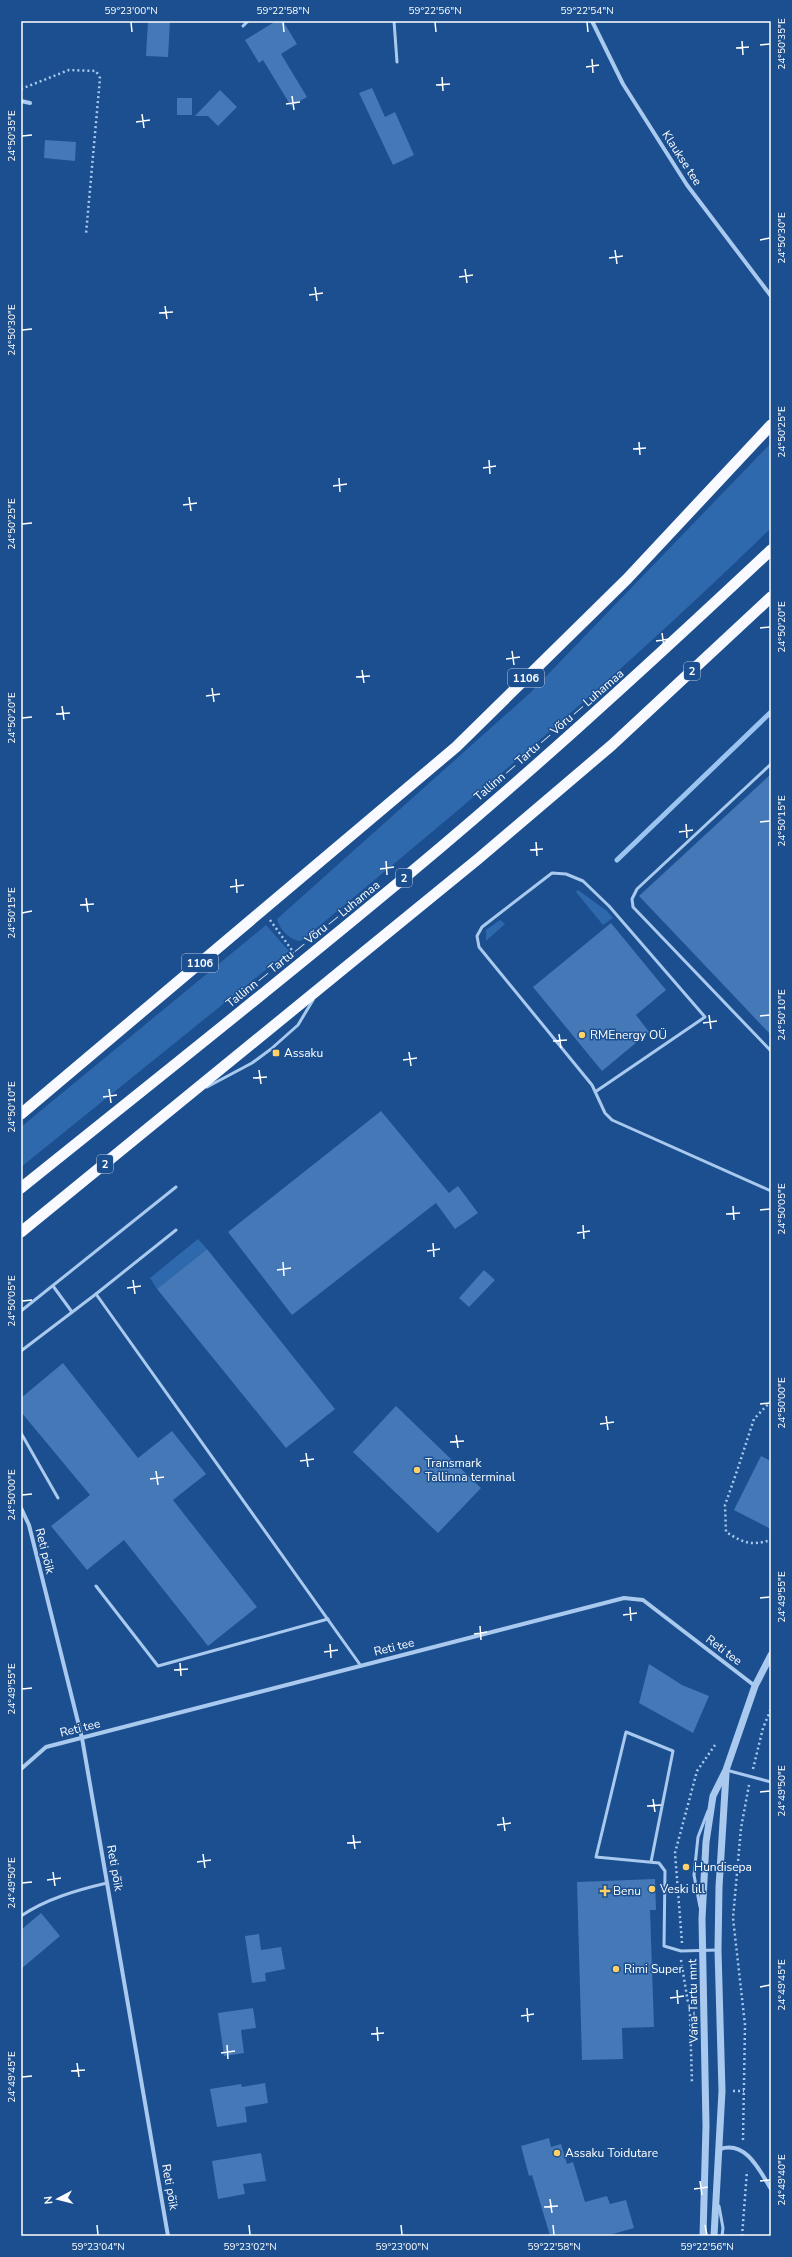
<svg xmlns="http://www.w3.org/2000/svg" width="792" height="2257" viewBox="0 0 792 2257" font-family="'Nunito Sans',sans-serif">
<rect width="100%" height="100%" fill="#1b4f8f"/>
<g fill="#2e69ad">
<path d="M771,443V528C622,674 462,808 301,941C289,940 280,930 277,919L530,693Z"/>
<path d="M578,890L607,911L613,918L603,925L576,892Z"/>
<path d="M500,920L505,924L486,941V930Z"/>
<path d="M266,925L289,951L21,1167V1127Z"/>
<path d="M198,1239L207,1249L157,1289L150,1278Z"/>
</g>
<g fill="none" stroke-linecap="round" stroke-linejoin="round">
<path stroke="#9cc4f0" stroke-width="5" d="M617,860L771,712"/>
</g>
<g fill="#4478b7">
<path d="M148,21H170L168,57L146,56Z"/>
<path d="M276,21H283L297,44L281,54L307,97L291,106L263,60L259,63L245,40Z"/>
<path d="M372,88L385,117L395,112L414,155L393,165L359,93Z"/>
<path d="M220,90L237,107L218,126L208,116H195Z"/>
<rect x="177" y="98" width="15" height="17"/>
<path d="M45,140L76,142L75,161L44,158Z"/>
<path d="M771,774V1035L639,896Z"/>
<path d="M611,923L666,990L636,1015L649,1032L602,1071L533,987Z"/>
<path d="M381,1111L449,1193L458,1186L478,1213L455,1229L436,1203L292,1315L228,1232Z"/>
<path d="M207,1249L335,1409L286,1448L157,1289Z"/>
<path d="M484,1270L495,1280L469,1307L459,1298Z"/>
<path d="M63,1363L138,1458L172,1431L206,1474L173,1500L257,1607L208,1646L124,1540L87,1570L51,1526L90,1495L21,1412V1398Z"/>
<path d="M396,1406L481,1488L438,1533L353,1452Z"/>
<path d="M761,1456L771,1461V1529L734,1510Z"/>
<path d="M649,1664L682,1685L709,1696L693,1733L639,1703Z"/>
<path d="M655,1879L656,1910H650L654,2027L622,2028L623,2059L582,2060L577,1882Z"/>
<path d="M41,1913L60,1936L21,1969V1930Z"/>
<path d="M259,1934L261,1950L281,1947L285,1969L265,1973L266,1981L252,1983L245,1936Z"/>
<path d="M253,2008L256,2028L241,2030L244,2053L224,2056L218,2013Z"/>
<path d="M265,2083L268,2103L245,2107L247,2122L217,2127L210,2089L241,2084L242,2087Z"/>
<path d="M549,2138L551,2147L561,2144L567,2164L573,2162L585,2202L607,2196L610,2204L626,2200L634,2228L606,2236H550L532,2175L529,2176L521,2146Z"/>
<path d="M261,2153L266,2181L243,2184L245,2194L218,2199L212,2161Z"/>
</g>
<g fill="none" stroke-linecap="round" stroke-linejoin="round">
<g stroke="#a9c9ee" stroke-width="2.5" stroke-dasharray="2 3" stroke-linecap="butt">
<path d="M21,89L69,70L96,71L100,78L86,234"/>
<path d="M270,920L294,953"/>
<path d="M771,1401L754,1419L737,1471L725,1505L726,1532C744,1543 750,1546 771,1540"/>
<path d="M753,1769L763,1728L771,1709"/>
<path d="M682,1943L675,1853L697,1771L715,1745"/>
<path d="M681,1960L690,2015L692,2084"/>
<path d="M733,2091H744"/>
<path d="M743,2140L745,2025L733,1918L741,1828L749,1785"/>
<path d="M742,2236L747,2171"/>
</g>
<g stroke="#a9c9ee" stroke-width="3">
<path d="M394,21L397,62"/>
<path d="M243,26L248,21"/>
<path d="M771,764L637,889L632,899L633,907L771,1051"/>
<path d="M207,1087L252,1063L271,1049L298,1025L313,1000"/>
<path d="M595,1092L705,1017L609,906L583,881L566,874L552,873L482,927L477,936L479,947L592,1085L605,1113L612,1120L771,1191"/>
<path d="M53,1286L72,1312"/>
<path d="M96,1294L176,1230"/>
<path d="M21,1311L176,1187"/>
<path d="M21,1351L96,1294L361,1666"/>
<path d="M21,1433L58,1498"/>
<path d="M96,1586L158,1666L328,1619"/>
<path d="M726,1770L771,1782"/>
<path d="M651,1862L673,1751L626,1732L596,1857L659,1863L665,1871L664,1946L681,1951L718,1950"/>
<path d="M700,1907L694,1875L698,1837L708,1811"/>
<path d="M21,1916C46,1899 77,1890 107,1883"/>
<path d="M719,2206L723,2228L722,2236"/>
</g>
<g stroke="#a9c9ee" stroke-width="4">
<path d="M592,21L623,84L687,185L771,296"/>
<path d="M21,101L30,103"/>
<path d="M21,1508L29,1525L82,1738L168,2236"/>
<path d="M21,1769L46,1747L624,1598L643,1600L755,1686"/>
<path d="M720,2149C746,2140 760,2171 771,2189"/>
</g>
<g stroke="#a9c9ee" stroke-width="7">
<path d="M703,2236L706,2126L702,1919L706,1842L713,1796L726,1770L755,1686L771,1655"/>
<path d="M714,2236L722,2091L718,1950L719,1887L726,1774"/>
</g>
<g stroke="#f8faff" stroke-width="11">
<path d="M21,1114L456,747L627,579L771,425"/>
<path d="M21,1188C139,1093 258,999 375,902C512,790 642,671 771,550"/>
<path d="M21,1232L478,859L612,745L771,597"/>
</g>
</g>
<path fill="none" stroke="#fff" stroke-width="1.5" d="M131,22L132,32M283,22L284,32M435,22L436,32M587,22L588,32M742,41L743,55M760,45L770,44M736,48L749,47M592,59L593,73M586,67L599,65M442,77L443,91M436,85L450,84M292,96L294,110M286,104L300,102M142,114L144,128M136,122L150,120M22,136L32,135M760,240L770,238M615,250L617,264M609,258L623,256M465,269L467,283M459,277L473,275M315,287L317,301M309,295L323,293M165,306L167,319M159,313L173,312M22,330L32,329M760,434L770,432M639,442L640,455M633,449L646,448M489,460L490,474M483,468L496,466M339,478L340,492M333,486L347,484M189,497L191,511M183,505L197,503M22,524L32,523M760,628L770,627M662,633L664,647M656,641L670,639M512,651L514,665M506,659L520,657M362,670L364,683M356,677L370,676M212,688L214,702M206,696L220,694M62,706L64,720M56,714L70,713M22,718L32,717M760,822L770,821M686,824L687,838M679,832L693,830M536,842L537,856M530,850L543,849M386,861L387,875M380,869L394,867M236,879L237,893M230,887L244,885M86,898L88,912M80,905L94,904M22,913L32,911M709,1015L711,1029M760,1016L770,1015M703,1023L717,1021M559,1034L561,1048M553,1041L567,1040M409,1052L411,1066M403,1060L417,1058M259,1070L261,1084M253,1078L267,1077M109,1089L111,1103M103,1097L117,1095M22,1107L32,1105M733,1206L734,1220M760,1210L770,1209M726,1214L740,1213M583,1225L584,1239M577,1233L590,1231M433,1243L434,1257M427,1251L440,1249M283,1262L284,1276M277,1270L291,1268M133,1280L135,1294M127,1288L141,1286M22,1301L32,1300M760,1404L770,1403M606,1416L608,1430M600,1424L614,1422M456,1435L458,1448M450,1442L464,1441M306,1453L308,1467M300,1461L314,1459M156,1471L158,1485M150,1479L164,1477M22,1495L32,1494M760,1598L770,1597M630,1607L631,1621M623,1615L637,1613M480,1626L481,1640M474,1634L487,1632M330,1644L331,1658M324,1652L338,1650M180,1663L181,1676M174,1670L188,1669M22,1689L32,1688M760,1792L770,1791M653,1799L655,1812M647,1806L661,1805M503,1817L505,1831M497,1825L511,1823M353,1835L355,1849M347,1843L361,1842M203,1854L205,1868M197,1862L211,1860M53,1872L55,1886M47,1880L61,1878M22,1883L32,1882M760,1987L770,1985M677,1990L678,2004M670,1998L684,1996M527,2008L528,2022M521,2016L534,2014M377,2027L378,2041M371,2034L384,2033M227,2045L228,2059M221,2053L235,2051M77,2063L79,2077M71,2071L85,2070M22,2077L32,2076M700,2181L702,2195M760,2181L770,2180M694,2189L708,2187M550,2199L552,2213M544,2207L558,2206M97,2225L98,2235M249,2225L250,2235M401,2225L402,2235M553,2225L554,2235M705,2225L707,2235"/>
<g fill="#ffd166" stroke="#1b4f8f" stroke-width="1.5">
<circle cx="582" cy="1035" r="4"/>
<rect x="272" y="1049" width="8" height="8" rx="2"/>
<circle cx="417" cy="1470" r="4"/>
<circle cx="686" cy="1867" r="4"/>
<circle cx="652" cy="1889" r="4"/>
<path d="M603 1885h4v4h4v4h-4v4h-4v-4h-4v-4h4z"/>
<circle cx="616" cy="1969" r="4"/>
<circle cx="557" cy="2153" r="4"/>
</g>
<g text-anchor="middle" stroke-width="3" stroke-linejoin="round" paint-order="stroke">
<g fill="#1b4f8f" stroke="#bbcadd" stroke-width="1">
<rect x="684" y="662" width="16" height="18" rx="3"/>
<rect x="508" y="669" width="36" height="18" rx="3"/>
<rect x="396" y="869" width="16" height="18" rx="3"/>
<rect x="182" y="954" width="36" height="18" rx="3"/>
<rect x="97" y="1155" width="16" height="18" rx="3"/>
</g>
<g font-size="11" font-weight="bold" fill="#fff">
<text x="692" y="675">2</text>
<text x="526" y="682">1106</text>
<text x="404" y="882">2</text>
<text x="200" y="967">1106</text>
<text x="105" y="1168">2</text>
</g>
<g font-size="12" fill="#fff" stroke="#1b4f8f">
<text transform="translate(682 158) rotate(57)" y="4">Klaukse tee</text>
<text transform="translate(549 735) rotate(-41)" y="4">Tallinn — Tartu — Võru — Luhamaa</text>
<text transform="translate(303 944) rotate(-39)" y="4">Tallinn — Tartu — Võru — Luhamaa</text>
<text transform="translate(45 1551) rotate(76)" y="4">Reti põik</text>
<text transform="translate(394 1647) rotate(-14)" y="4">Reti tee</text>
<text transform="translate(724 1650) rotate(37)" y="4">Reti tee</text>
<text transform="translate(80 1728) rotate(-14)" y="4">Reti tee</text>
<text transform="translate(115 1868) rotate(80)" y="4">Reti põik</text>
<text transform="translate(693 2001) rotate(-91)" y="4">Vana-Tartu mnt</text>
<text transform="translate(170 2187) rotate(80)" y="4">Reti põik</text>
</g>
<g font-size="12" fill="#fff" stroke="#1b4f8f" text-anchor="start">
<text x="590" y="1039">RMEnergy OÜ</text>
<text x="284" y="1057">Assaku</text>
<text x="425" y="1467">Transmark<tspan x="425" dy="14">Tallinna terminal</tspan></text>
<text x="694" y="1871">Hundisepa</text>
<text x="660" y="1893">Veski lill</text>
<text x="613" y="1895">Benu</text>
<text x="624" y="1973">Rimi Super</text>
<text x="565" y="2157">Assaku Toidutare</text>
</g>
</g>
<rect width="792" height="2257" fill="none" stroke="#1b4f8f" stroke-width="44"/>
<g transform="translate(58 2199) rotate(263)" stroke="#1b4f8f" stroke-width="3" paint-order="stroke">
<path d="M0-3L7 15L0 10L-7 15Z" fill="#ffffff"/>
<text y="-6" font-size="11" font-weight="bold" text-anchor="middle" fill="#ffffff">N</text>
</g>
<rect x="22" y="22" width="748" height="2213" fill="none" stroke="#fff" stroke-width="1.5"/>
<g font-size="10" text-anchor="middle" fill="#fff">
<text x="131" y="14">59°23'00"N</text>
<text x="283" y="14">59°22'58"N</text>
<text x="435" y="14">59°22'56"N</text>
<text x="587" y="14">59°22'54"N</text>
<text transform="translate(781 44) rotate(-90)" y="4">24°50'35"E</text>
<text transform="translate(11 136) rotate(-90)" y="4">24°50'35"E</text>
<text transform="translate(781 238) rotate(-90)" y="4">24°50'30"E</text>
<text transform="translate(11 330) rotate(-90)" y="4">24°50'30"E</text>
<text transform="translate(781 432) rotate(-90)" y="4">24°50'25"E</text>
<text transform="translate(11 524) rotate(-90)" y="4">24°50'25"E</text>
<text transform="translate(781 627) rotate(-90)" y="4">24°50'20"E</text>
<text transform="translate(11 718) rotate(-90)" y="4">24°50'20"E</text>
<text transform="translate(781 821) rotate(-90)" y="4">24°50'15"E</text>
<text transform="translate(11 913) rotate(-90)" y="4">24°50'15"E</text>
<text transform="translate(781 1015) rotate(-90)" y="4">24°50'10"E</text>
<text transform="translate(11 1107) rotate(-90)" y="4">24°50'10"E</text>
<text transform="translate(781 1209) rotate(-90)" y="4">24°50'05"E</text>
<text transform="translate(11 1301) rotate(-90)" y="4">24°50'05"E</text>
<text transform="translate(781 1403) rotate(-90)" y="4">24°50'00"E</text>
<text transform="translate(11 1495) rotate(-90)" y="4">24°50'00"E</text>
<text transform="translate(781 1597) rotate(-90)" y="4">24°49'55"E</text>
<text transform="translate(11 1689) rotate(-90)" y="4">24°49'55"E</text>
<text transform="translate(781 1791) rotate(-90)" y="4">24°49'50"E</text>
<text transform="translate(11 1883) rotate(-90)" y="4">24°49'50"E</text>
<text transform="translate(781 1985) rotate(-90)" y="4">24°49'45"E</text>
<text transform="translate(11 2077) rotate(-90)" y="4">24°49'45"E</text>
<text transform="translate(781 2180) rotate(-90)" y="4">24°49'40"E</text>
<text x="98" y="2250">59°23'04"N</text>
<text x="250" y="2250">59°23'02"N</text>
<text x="402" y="2250">59°23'00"N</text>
<text x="554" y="2250">59°22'58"N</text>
<text x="707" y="2250">59°22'56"N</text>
</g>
</svg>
